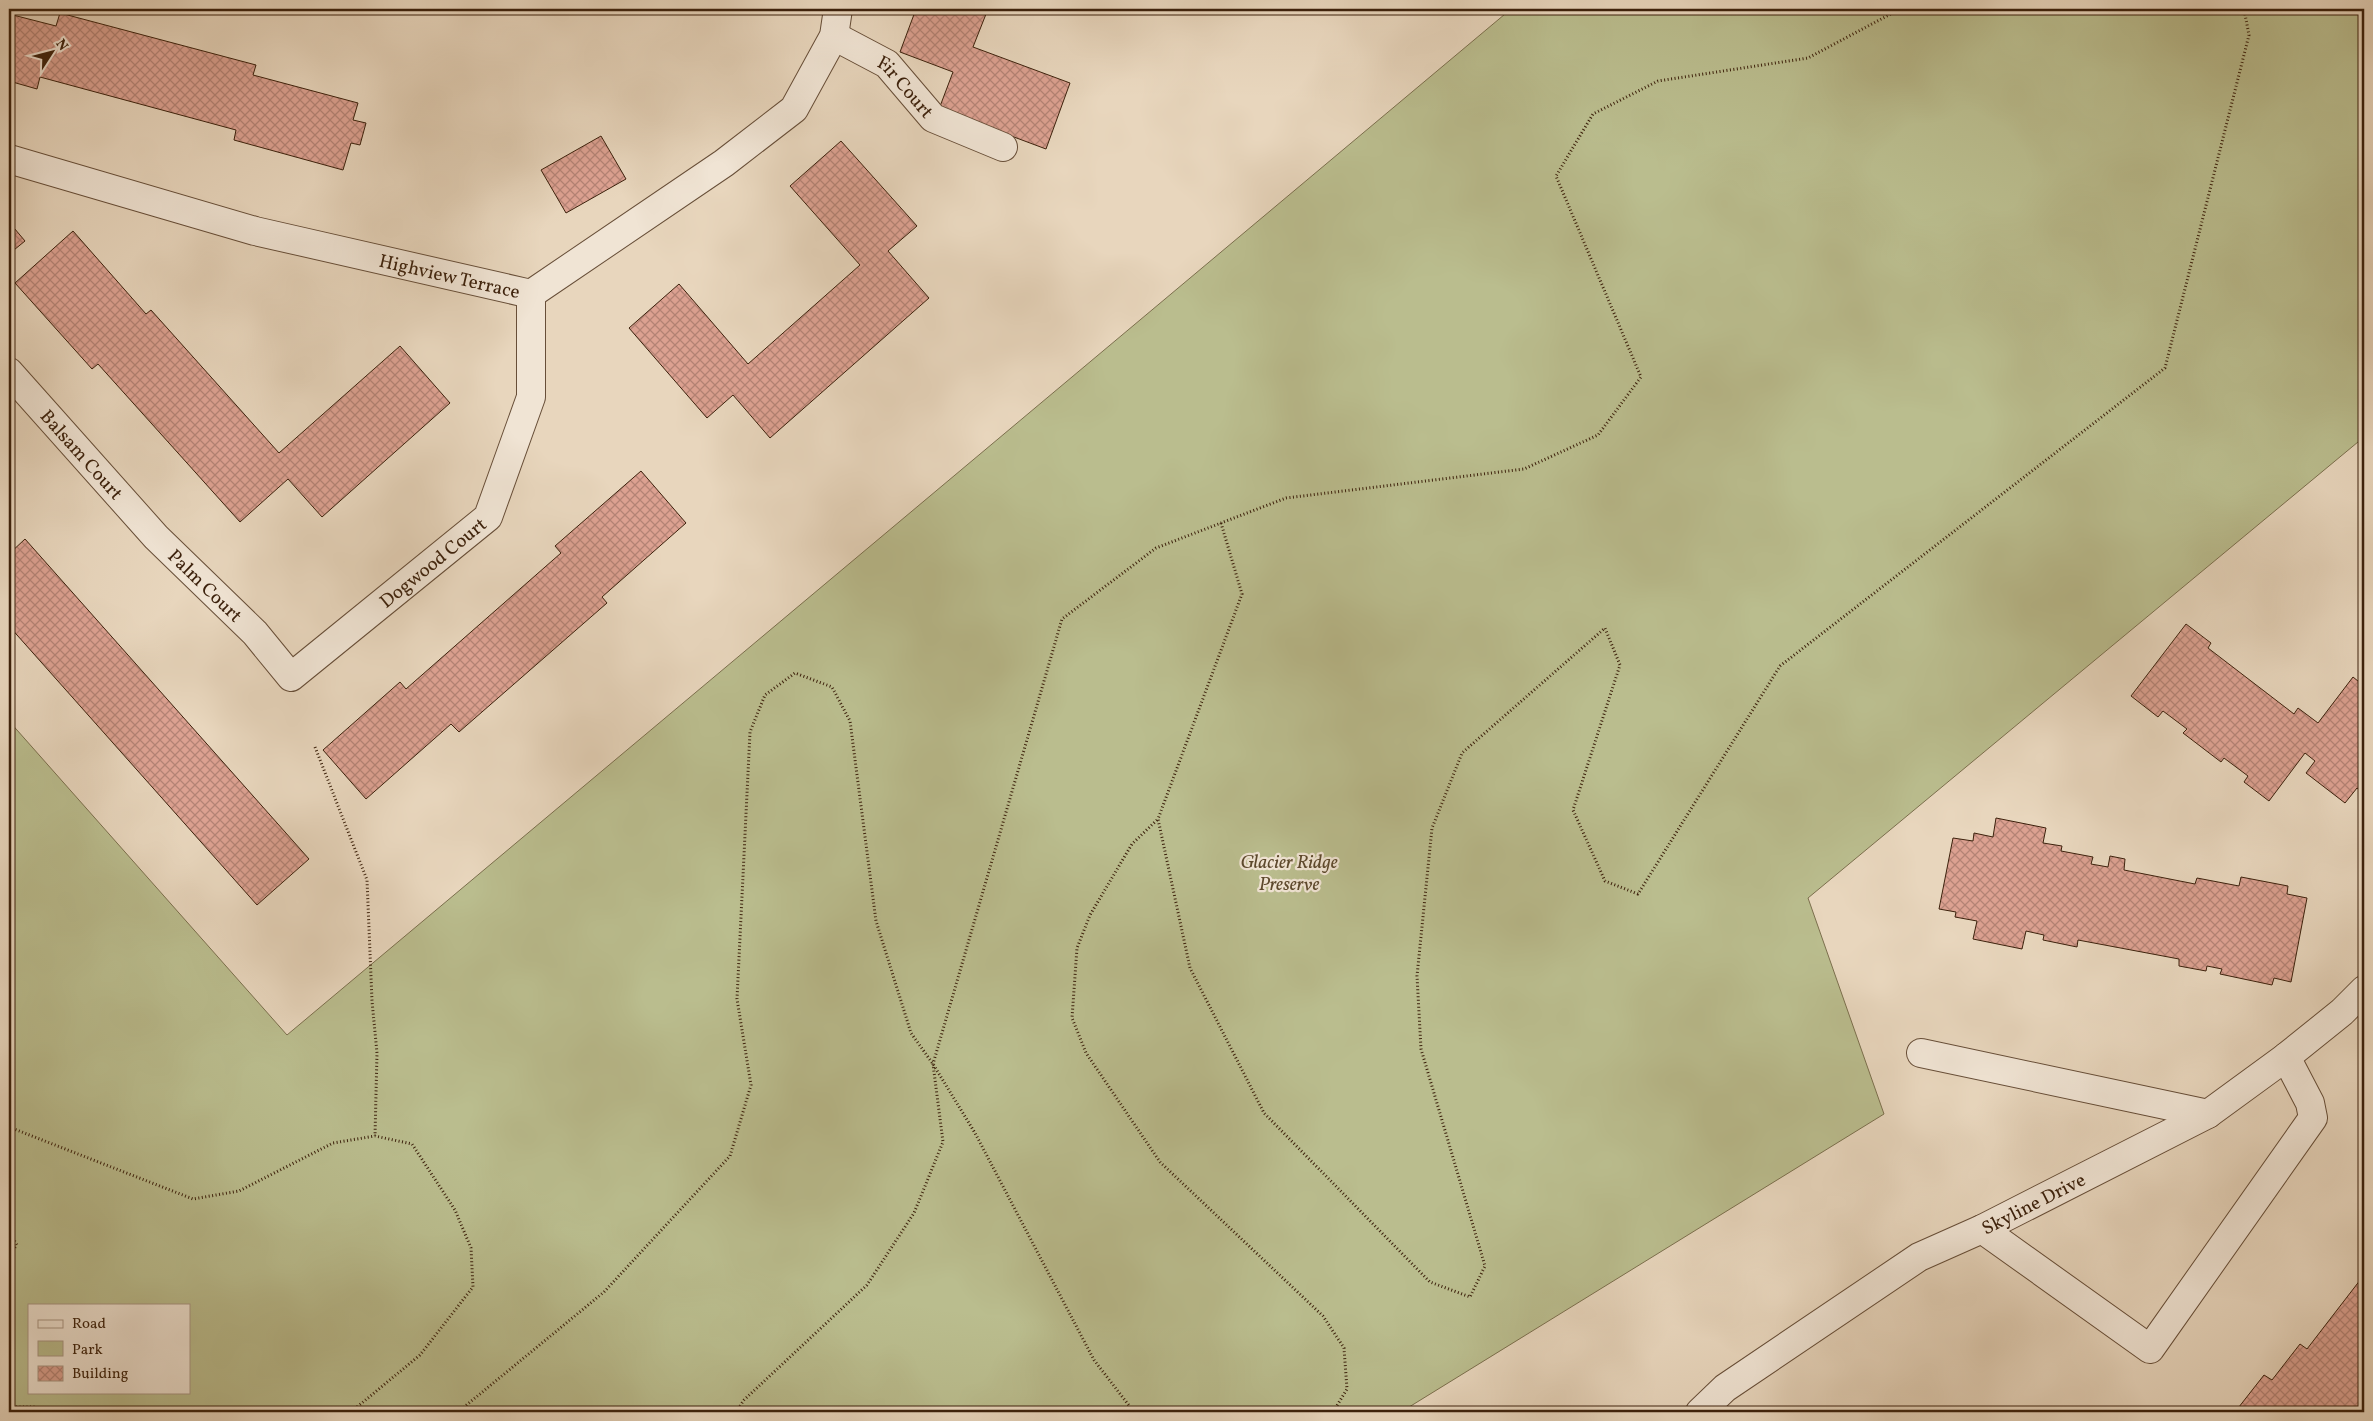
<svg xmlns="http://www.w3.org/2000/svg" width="2373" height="1421" viewBox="0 0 2373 1421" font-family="Vollkorn,serif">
<defs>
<pattern id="building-cross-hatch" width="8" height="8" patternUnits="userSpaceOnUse" patternTransform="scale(1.25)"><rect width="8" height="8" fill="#dca191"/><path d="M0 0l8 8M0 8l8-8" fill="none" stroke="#b48375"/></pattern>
</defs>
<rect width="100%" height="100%" fill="#e8d6bd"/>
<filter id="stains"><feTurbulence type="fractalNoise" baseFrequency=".004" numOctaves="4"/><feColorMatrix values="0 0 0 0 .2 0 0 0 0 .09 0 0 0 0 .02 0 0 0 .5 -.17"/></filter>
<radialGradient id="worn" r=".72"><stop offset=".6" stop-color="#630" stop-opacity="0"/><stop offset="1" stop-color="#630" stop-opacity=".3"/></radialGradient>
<path fill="#babd8e" stroke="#7b6f4d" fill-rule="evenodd" d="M1511,9H2364V437L1808,898L1884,1114L1401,1412H900L896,1410L893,1412H9V721L287,1035ZM29,1305H189V1392H29Z"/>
<g fill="url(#building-cross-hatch)" stroke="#3c210c">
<path d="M916,9H988L973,47L1070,83L1046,149L939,109L953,72L900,52Z"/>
<path d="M60,13L256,65L253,75L358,103L353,120L366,123L360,145L351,143L343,170L234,140L236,130L40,77L37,89L9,81V14L56,26Z"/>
<path d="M601,136L626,179L566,213L541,170Z"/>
<path d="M841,141L917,226L888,251L929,298L770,438L733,395L707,418L629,328L679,284L748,364L860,265L790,186Z"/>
<path d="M9,222L25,241L9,254Z"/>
<path d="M73,231L146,314L151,310L279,453L400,346L450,403L322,517L288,479L240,522L98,364L92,369L15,283Z"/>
<path d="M641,471L686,523L602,597L607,603L459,732L451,724L366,799L323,750L400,682L406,689L561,553L555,546Z"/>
<path d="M25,539L309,859L257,905L9,626V554Z"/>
<path d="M2186,624L2211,643L2208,648L2294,714L2298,708L2318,723L2353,677L2364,686V793L2357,788L2345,803L2306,773L2315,761L2305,753L2269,801L2244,782L2248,776L2224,758L2221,762L2183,733L2187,729L2163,711L2158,717L2131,696Z"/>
<path d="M1996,818L2046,828L2043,843L2062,846L2061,851L2093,857L2091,864L2108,867L2110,856L2125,859L2124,870L2195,884L2197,878L2239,886L2241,877L2288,886L2287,894L2307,898L2291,982L2274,978L2272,985L2220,974L2222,969L2207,966L2206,971L2179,966V959L2078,940L2077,947L2043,940L2044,935L2026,931L2022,949L1973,939L1977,921L1955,917L1956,912L1939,909L1953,838L1973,841L1974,833L1993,837Z"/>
<path d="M2364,1275V1407L2360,1412H2235L2264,1375L2272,1380L2300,1344L2307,1349Z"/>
</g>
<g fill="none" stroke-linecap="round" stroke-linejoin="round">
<defs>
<g id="minor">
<path id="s1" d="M834,36L887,64L933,118L1003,147"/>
<path id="s2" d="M9,159L255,231L531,294L724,163L794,109L834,36L838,9"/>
<path id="s3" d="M9,372L156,537L255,633L291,677L488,517L531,397V294"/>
<path d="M1921,1053L2208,1114"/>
<path d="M1982,1229L2150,1349L2313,1118L2310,1103L2286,1057"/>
<path id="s4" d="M1700,1412L1725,1388L1919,1257L1982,1229L2208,1114L2286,1057L2342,1012L2364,990"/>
</g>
</defs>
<use href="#minor" stroke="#674e38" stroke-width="30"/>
<g stroke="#3c210c" stroke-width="3" stroke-dasharray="1 2.5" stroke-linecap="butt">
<path d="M1221,523L1242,594L1158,819L1190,968L1264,1113L1430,1282L1470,1297L1485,1266L1421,1049L1417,976L1432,828L1462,753L1605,628L1620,665L1573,810L1605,881L1638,894L1780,666L2165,368L2249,35L2244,9"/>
<path d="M315,747L367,880L372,1001L377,1053L375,1136"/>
<path d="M1157,820L1132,844L1090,915L1077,948L1072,1018L1086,1053L1160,1162L1323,1316L1344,1348L1347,1389L1333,1412"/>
<path d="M9,1127L193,1199L239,1191L333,1143L375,1136L412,1144L455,1210L471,1248L473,1287L420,1355L351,1412"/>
<path d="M9,1232L17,1245L9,1254"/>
<path d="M9,1407H35L54,1412"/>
<path d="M458,1412L604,1292L730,1156L751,1085L737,999L750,732L765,695L795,673L832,687L850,721L876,921L911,1033L933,1064L975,1133L1094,1360L1134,1412"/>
<path d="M736,1412L744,1400L867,1285L914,1213L943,1142L933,1064L1062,619L1156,548L1286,498L1524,469L1598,435L1641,377L1556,176L1593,114L1658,81L1808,58L1900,9"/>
</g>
<use href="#minor" stroke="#f0e4d4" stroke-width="28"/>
</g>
<g text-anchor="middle" stroke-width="4.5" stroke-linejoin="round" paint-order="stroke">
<g font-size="19" fill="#3c210c" stroke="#f0e4d4">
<text dy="7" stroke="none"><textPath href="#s1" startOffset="89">Fir Court</textPath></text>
<text dy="7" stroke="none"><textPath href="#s2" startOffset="456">Highview Terrace</textPath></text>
<text dy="7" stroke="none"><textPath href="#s3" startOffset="110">Balsam Court</textPath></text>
<text dy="7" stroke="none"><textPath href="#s3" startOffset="598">Dogwood Court</textPath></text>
<text dy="7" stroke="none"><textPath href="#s3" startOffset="290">Palm Court</textPath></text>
<text dy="7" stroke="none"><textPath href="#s4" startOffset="395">Skyline Drive</textPath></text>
</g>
<g font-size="19" font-style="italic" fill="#5c482c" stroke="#f0e4d4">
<text x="1289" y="868">Glacier Ridge<tspan x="1289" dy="22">Preserve</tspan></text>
</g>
</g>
<rect width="2373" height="1421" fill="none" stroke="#e8d6bd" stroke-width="30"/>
<rect x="10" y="10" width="2353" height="1401" fill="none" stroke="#3c210c" stroke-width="2.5"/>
<rect x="15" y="15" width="2343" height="1391" fill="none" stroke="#3c210c"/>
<rect x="28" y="1304" width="162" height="90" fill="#f0e4d4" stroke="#a89684"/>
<rect x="38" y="1320" width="25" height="8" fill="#f0e4d4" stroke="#a89684"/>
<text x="72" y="1328" font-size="15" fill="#3c210c">Road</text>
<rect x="38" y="1341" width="25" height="15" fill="#babd8e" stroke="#a89684"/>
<text x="72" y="1354" font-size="15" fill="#3c210c">Park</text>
<rect x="38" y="1366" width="25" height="15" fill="url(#building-cross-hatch)" stroke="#a89684"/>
<text x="72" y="1378" font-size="15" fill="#3c210c">Building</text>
<g transform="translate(52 52) rotate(54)" stroke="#f0e4d4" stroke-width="4" paint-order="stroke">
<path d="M0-4L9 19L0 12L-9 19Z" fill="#3c210c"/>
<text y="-8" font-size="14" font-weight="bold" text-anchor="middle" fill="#3c210c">N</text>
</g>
<rect width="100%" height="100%" filter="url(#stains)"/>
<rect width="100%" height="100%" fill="url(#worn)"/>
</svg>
